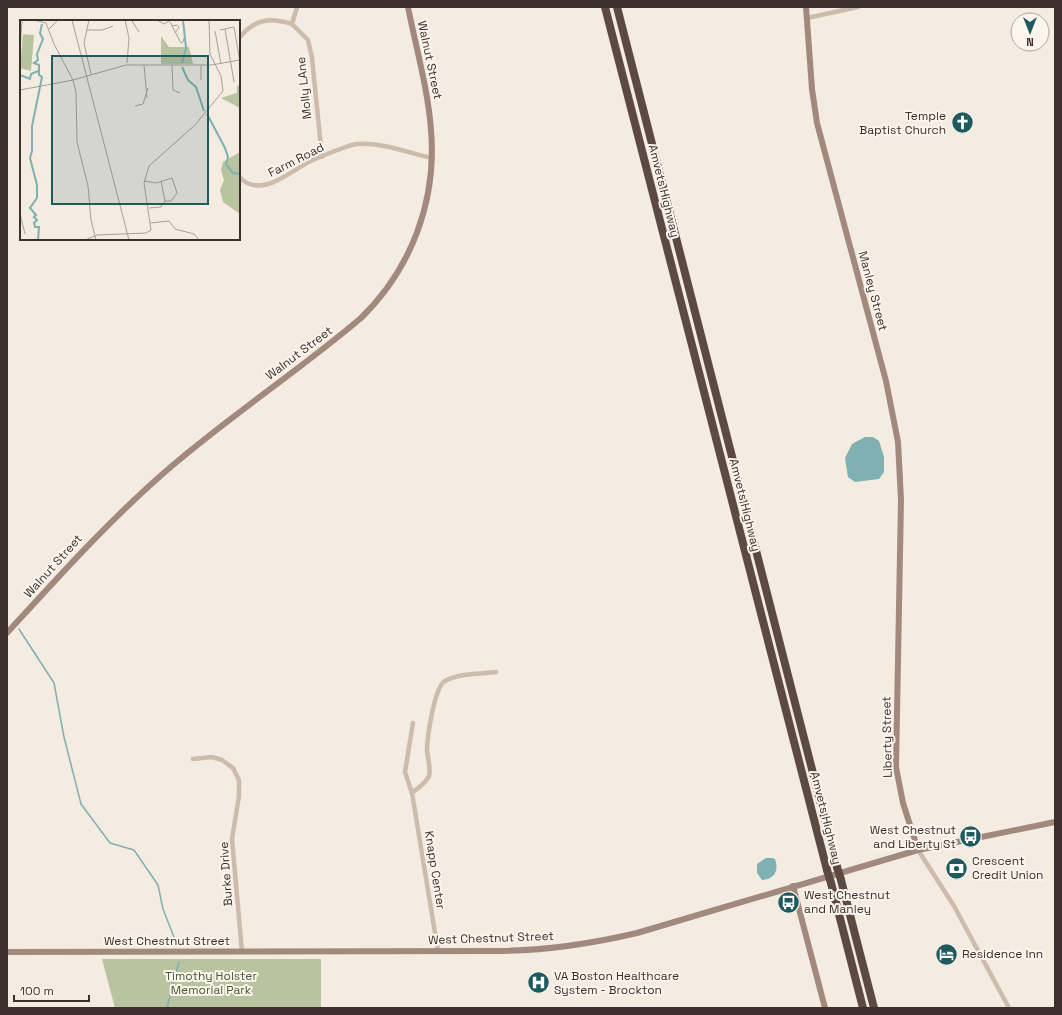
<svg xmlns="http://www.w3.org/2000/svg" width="1062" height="1015" viewBox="0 0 1062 1015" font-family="'Space Grotesk',sans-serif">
<rect width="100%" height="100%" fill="#f4ebe1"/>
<path fill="#b8c4a0" d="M102,959H321V1008H115Z"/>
<g fill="#7fb0b2">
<path d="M865,437H873L879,441L884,457V472L879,479L855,482L848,477L845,458L852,444Z"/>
<path d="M766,858H772L775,859C779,870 775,879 762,880L757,873V864Z"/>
</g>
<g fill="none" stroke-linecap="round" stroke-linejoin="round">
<g stroke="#7fb0b2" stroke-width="1.5">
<path d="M7,618V619"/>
<path d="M19,629L54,683L64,737L81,804L110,843L134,850L158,885L163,909L174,937"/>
<path d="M167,1008L179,962"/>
</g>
<g stroke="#cdbbac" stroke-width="4.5">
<path d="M807,18L858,7"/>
<path d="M292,24L308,40L312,58L322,157"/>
<path d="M292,24L297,7"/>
<path d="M239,38C255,19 269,17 292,24"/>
<path d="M239,177C260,198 286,175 305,164C314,159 348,145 357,144C381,142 409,153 432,158"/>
<path d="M413,723L405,772L412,793L438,951"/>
<path d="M193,759L212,757L222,760L233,768L239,780V796L232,839L242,952"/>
<path d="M412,793C418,788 426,783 429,776C431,768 428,759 427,751C427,739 434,687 445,681C459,673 481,674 496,672"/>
<path d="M918,850L954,906L1009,1008"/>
</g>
<g stroke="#a18a7d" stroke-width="6">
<path d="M806,7L812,89L817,123L886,381L898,442L901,500L896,767L903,803L918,850"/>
<path d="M7,633C61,574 112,517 173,465C234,413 301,369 361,318C412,268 437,200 431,130C428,89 416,48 408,7"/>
<path d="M793,886L825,1008"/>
<path d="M7,952L495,951C543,951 590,944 637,933L918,850L1055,822"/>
</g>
<g stroke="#5c4a42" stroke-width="8">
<path d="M605,7L827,870"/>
<path d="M617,7L837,867"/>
<path d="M841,880L874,1008"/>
<path d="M831,883L863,1008"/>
</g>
<g stroke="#5c4a42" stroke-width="8">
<path d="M837,867L841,880"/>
<path d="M827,870L831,883"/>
</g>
</g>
<defs>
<symbol id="church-disc" viewBox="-11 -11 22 22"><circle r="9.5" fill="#1f5a5e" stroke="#fbf5ee"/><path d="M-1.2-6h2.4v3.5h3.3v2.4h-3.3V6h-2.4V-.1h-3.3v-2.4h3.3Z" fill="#fff"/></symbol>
<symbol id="bus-disc" viewBox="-11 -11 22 22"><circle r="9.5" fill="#1f5a5e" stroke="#fbf5ee"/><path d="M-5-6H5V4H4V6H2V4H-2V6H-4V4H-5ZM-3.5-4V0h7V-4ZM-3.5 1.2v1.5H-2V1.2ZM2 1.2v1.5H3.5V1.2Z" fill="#fff"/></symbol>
<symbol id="bank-disc" viewBox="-11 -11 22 22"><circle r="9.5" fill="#1f5a5e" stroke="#fbf5ee"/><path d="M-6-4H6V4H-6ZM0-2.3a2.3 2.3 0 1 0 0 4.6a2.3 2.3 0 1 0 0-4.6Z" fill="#fff"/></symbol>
<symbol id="hotel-disc" viewBox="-11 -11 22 22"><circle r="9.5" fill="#1f5a5e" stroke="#fbf5ee"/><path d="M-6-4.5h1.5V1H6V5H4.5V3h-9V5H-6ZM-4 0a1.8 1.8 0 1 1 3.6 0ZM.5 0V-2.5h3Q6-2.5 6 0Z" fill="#fff"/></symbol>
<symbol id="hospital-disc" viewBox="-11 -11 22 22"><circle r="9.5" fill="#1f5a5e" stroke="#fbf5ee"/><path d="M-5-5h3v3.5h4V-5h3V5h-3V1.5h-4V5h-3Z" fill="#fff"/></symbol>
</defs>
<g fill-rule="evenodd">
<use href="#church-disc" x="950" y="110" width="25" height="25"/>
<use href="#bus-disc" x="958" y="824" width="25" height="25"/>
<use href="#bank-disc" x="944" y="856" width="25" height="25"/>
<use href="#bus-disc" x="776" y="890" width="25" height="25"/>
<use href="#hotel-disc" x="934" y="942" width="25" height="25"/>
<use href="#hospital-disc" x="526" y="970" width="25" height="25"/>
</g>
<g text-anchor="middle" stroke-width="4" stroke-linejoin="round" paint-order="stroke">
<g font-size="12" fill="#3b302b" stroke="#fbf5ee">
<text transform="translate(430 60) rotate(78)" y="4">Walnut Street</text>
<text transform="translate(304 88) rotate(-96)" y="4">Molly LAne</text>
<text transform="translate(296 160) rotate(-27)" y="4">Farm Road</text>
<text transform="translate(664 191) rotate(76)" y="4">Amvets Highway</text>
<text transform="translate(873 291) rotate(75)" y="4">Manley Street</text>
<text transform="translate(299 353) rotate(-37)" y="4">Walnut Street</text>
<text transform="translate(745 505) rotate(76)" y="4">Amvets Highway</text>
<text transform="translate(53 566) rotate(-48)" y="4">Walnut Street</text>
<text transform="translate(887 737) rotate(-91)" y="4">Liberty Street</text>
<text transform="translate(826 818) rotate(76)" y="4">Amvets Highway</text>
<text transform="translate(435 870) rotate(81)" y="4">Knapp Center</text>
<text transform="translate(226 874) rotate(-94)" y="4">Burke Drive</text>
<text transform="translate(491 938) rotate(-2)" y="4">West Chestnut Street</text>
<text x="167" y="945">West Chestnut Street</text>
</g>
<g font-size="12" fill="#3b302b" stroke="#fbf5ee" text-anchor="start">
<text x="946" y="120" text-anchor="end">Temple<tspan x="946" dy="14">Baptist Church</tspan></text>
<text x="956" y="834" text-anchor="end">West Chestnut<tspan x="956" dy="14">and Liberty St</tspan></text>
<text x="972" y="865">Crescent<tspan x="972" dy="14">Credit Union</tspan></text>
<text x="804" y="899">West Chestnut<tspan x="804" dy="14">and Manley</tspan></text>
<text x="962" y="958">Residence Inn</text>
<text x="554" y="980">VA Boston Healthcare<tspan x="554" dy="14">System - Brockton</tspan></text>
</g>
<g font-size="12" fill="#4a5a2e" stroke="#fbf5ee">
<text x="211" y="980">Timothy Holster<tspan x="211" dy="14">Memorial Park</tspan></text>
</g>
</g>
<g transform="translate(20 20)">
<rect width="220" height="220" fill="#f4ebe1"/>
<path d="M3,14L14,15L11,51L0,48ZM141,16L149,27H169L173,44H141ZM220,65V88L201,78L217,73V66ZM220,132V194L203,182L200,170L204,160L201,150L203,142Z" fill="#b8c4a0"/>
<path fill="none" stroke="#7fb0b2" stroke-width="2" d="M162,43L166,28L163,0M162,47L168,60L176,67L184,91M0,55L10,59L11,54L18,51M187,94L205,128L208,137L206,144L213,153L220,154M18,220L19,207H15L14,203L17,200L14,197L16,195L10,188L17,178V165L10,138L12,131V106L22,57L19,55V45L14,43L18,40L17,34L23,19L20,13L22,4"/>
<path fill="none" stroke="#aaa098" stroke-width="1" d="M14,0L26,3M52,0L109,220M69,0L64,23L71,54M105,0L109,18L107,43M137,0L144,4L151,0M112,1L119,12M150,2L161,23L163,22L164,18M26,3L34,24L53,60M152,6L157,5L159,7L155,13M29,9L38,0M205,9L214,62M66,10H82L93,6M200,10L214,7L220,42M195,11L201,44M0,32L2,0M124,45L127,78M152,45L153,70L160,73M53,60L56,72L57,122L68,166L71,200L76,220M181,60V45M0,70L53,60L106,45H191L220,40M115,86L123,84L128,68M124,161L136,163L152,158L157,173L151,181H145M141,161L145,181M129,188L141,187L145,181M0,194L5,214M130,203L149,201L155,209L174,214L179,220M65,220L77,215L126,213L131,210L124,163L129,146L175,105L203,71L201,56L190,34L189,0"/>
<path fill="#1f5a5e" fill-opacity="0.15" stroke="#1f5a5e" stroke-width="2" d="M32,36H188V184H32Z"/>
<rect width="220" height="220" fill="none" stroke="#3b302b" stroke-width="2"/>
</g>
<rect width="1062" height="1015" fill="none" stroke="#3b302b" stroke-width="16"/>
<g transform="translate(1030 32) rotate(180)"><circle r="19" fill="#fbf5ee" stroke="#aea6a0"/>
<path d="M0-3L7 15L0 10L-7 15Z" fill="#1f5a5e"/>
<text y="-6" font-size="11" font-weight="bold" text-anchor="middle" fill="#3b302b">N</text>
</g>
<path d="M14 995v6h75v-6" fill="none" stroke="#3b302b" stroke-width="2"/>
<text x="20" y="995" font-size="12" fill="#3b302b" stroke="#fbf5ee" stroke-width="3" paint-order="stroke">100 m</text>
</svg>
